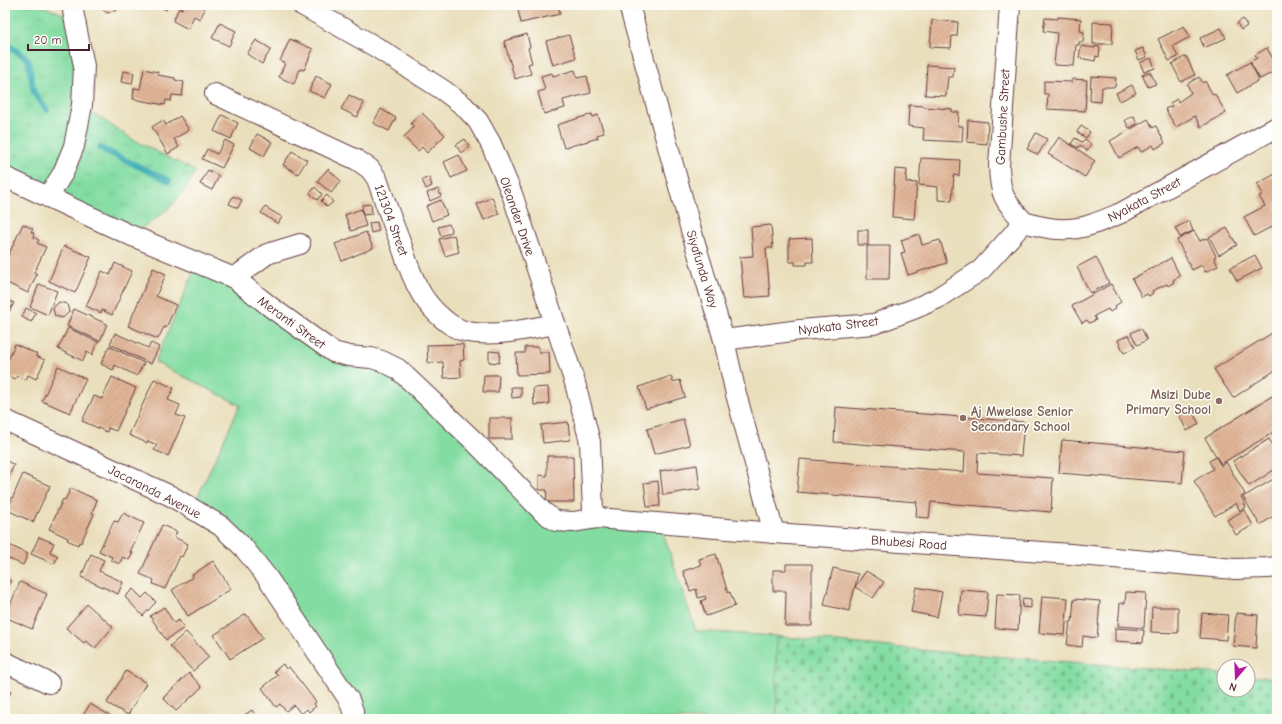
<svg xmlns="http://www.w3.org/2000/svg" width="1282" height="724" viewBox="0 0 1282 724" font-family="'Comic Neue',sans-serif">
<defs>
<pattern id="grass-tufts" width="24" height="20" patternUnits="userSpaceOnUse"><rect width="24" height="20" fill="#83dda3"/><path d="M3 7l-1-3M5 7V3M7 7l1-3M15 17l-1-3M17 17v-4M19 17l1-3" fill="none" stroke="#73bd8c"/></pattern>
<pattern id="cemetery-stones" width="16" height="16" patternUnits="userSpaceOnUse"><rect width="16" height="16" fill="#83dda3"/><path d="M2 7V4a2 2 0 0 1 4 0v3zM10 15v-3a2 2 0 0 1 4 0v3z" fill="#73bd8c"/></pattern>
<pattern id="building-hatch" width="6" height="6" patternUnits="userSpaceOnUse"><rect width="6" height="6" fill="#e0b597"/><path d="M-1 1l2-2M0 6l6-6M5 7l2-2" fill="none" stroke="#c29b82"/></pattern>
</defs>
<rect width="100%" height="100%" fill="#fdfcf7"/>
<filter id="ink" filterUnits="userSpaceOnUse"><feTurbulence type="fractalNoise" baseFrequency=".025" numOctaves="2"/><feDisplacementMap in="SourceGraphic" scale="8" xChannelSelector="R" yChannelSelector="G"/><feConvolveMatrix kernelMatrix="1 2 1 2 8 2 1 2 1" color-interpolation-filters="sRGB"/></filter>
<filter id="wash" filterUnits="userSpaceOnUse"><feTurbulence type="fractalNoise" baseFrequency=".012" numOctaves="4" result="noise"/><feDisplacementMap in="SourceGraphic" scale="16" xChannelSelector="R" yChannelSelector="G"/><feGaussianBlur stdDeviation="0.9" result="paint"/><feColorMatrix in="noise" values="0 0 0 0 0 0 0 0 0 0 0 0 0 0 0 0 0 1.4 0 .05"/><feComposite in="paint" operator="in"/></filter>
<g filter="url(#wash)">
<rect width="100%" height="100%" fill="#eadfbc"/>
<path fill="url(#grass-tufts)" stroke="#667e67" d="M5,5H39L69,16L79,104L132,139L195,171C178,205 162,216 130,235L5,178Z"/>
<path fill="url(#cemetery-stones)" stroke="#667e67" d="M776,636L943,652L1224,674V690H1248V676L1277,678V719H777Z"/>
<path fill="#83dda3" stroke="#667e67" d="M197,264L308,336L381,361L542,513L660,524L696,631L776,636L777,719H352L267,578L192,509L240,405L155,362Z"/>
<g fill="none" stroke-linecap="round" stroke-linejoin="round">
<g stroke="#39abb3" stroke-width="6">
<path d="M5,43L28,59L34,93L47,110"/>
<path d="M100,148L169,181"/>
</g>
</g>
<g id="blocks">
<g fill="url(#building-hatch)">
<path d="M100,5H118L117,10L107,13L99,6Z"/>
<path d="M160,5H170L166,10L159,6Z"/>
<path d="M184,5H198L205,9L200,19L194,16L188,29L173,21L179,8L182,9Z"/>
<path d="M517,5H558L560,14L521,23Z"/>
<path d="M1058,17L1081,19L1080,31L1084,32L1083,42H1079V45H1076L1074,66L1054,65L1057,33L1043,31L1045,18L1058,19Z"/>
<path d="M1243,19L1247,26L1241,30L1237,23Z"/>
<path d="M932,20L958,22L957,36H952L951,48L930,47Z"/>
<path d="M1093,22L1113,23L1112,44H1093Z"/>
<path d="M220,23L236,31L229,46L212,38Z"/>
<path d="M1184,26L1190,37L1173,46L1178,57L1169,61L1158,39Z"/>
<path d="M1221,28L1226,38L1204,48L1200,38Z"/>
<path d="M527,34L530,47L528,48L532,63L528,64L531,74L515,79L504,41Z"/>
<path d="M569,35L576,58L553,65L546,41Z"/>
<path d="M290,39L313,49L304,70L300,69L294,84L279,77L285,63L280,61Z"/>
<path d="M256,40L271,49L262,64L247,54Z"/>
<path d="M1081,46L1095,48V46L1100,47L1099,57L1096,56L1095,61L1079,58Z"/>
<path d="M1143,48L1147,57L1139,60L1135,51Z"/>
<path d="M1267,48L1277,66V70L1260,79L1250,62L1257,58L1255,55Z"/>
<path d="M1186,56L1195,75L1181,82L1172,64Z"/>
<path d="M1151,58L1155,68L1144,72L1140,63Z"/>
<path d="M1250,62L1259,80L1237,93L1227,75Z"/>
<path d="M927,65L954,67L953,77H948L946,96L925,95Z"/>
<path d="M144,69L158,72V75L175,78V80L184,82L182,96L172,95L171,101L166,100L165,105L133,99L134,88L140,89Z"/>
<path d="M575,70L577,78L587,76L591,93L563,100L565,108L544,114L538,92L545,90L541,76L552,73L553,76Z"/>
<path d="M123,71L134,73L132,84L121,82Z"/>
<path d="M1150,72L1156,84L1148,87L1142,75Z"/>
<path d="M316,76L332,84L325,98L309,91Z"/>
<path d="M1091,76L1116,78L1115,87H1102L1101,102L1090,101Z"/>
<path d="M1199,77L1203,83L1205,81L1213,95L1215,94L1226,113L1201,127L1195,116L1176,127L1165,109L1172,106L1170,103L1177,99L1178,102L1191,93L1187,84Z"/>
<path d="M1072,79L1087,80L1085,111L1047,109L1048,94H1044V81L1072,82Z"/>
<path d="M1132,85L1136,93L1120,101L1116,93Z"/>
<path d="M349,95L364,103L357,117L341,109Z"/>
<path d="M909,105L924,106V107L952,109V112H959L958,126H963L962,142L923,140L924,128L908,126Z"/>
<path d="M381,109L396,118L389,131L373,123Z"/>
<path d="M422,113L445,135L427,153L422,147L418,151L404,137L414,127L411,123Z"/>
<path d="M592,114L593,117L598,115L604,133L597,135L598,138L564,148L557,125Z"/>
<path d="M222,115L238,123L231,139L214,131Z"/>
<path d="M180,116L189,130L174,139L179,147L168,154L152,127L163,120L166,125Z"/>
<path d="M1134,116L1137,124L1129,128L1125,120Z"/>
<path d="M1148,119L1153,128L1156,126L1165,143L1155,149L1153,145L1141,152L1138,147L1119,158L1110,141Z"/>
<path d="M968,120L988,122L987,144L967,142Z"/>
<path d="M1081,126L1090,132L1086,138L1077,132Z"/>
<path d="M1036,133L1047,139L1038,155L1027,149Z"/>
<path d="M257,134L272,142L264,156L250,148Z"/>
<path d="M1059,137L1095,161L1085,177L1048,154Z"/>
<path d="M1075,138L1082,142L1085,139L1091,144L1087,151L1080,145L1078,148L1071,144Z"/>
<path d="M465,139L470,147L461,153L456,145Z"/>
<path d="M225,140L234,145L222,168L202,159L207,149L217,154Z"/>
<path d="M292,151L307,160L298,174L283,165Z"/>
<path d="M459,155L467,171L451,178L444,162Z"/>
<path d="M921,158L960,160L959,176L954,175L952,201L938,200V187L919,185Z"/>
<path d="M328,169L341,181L331,193L317,181Z"/>
<path d="M895,169L907,170L906,182L917,183L914,219L892,217Z"/>
<path d="M208,170L219,176L212,190L200,184Z"/>
<path d="M1277,173V224L1254,236L1244,217L1265,206L1259,196L1263,194L1257,184Z"/>
<path d="M429,177L432,186L426,189L422,180Z"/>
<path d="M315,187L322,194L317,200L310,193Z"/>
<path d="M438,189L441,196L430,201L427,193Z"/>
<path d="M327,195L333,202L327,207L321,201Z"/>
<path d="M233,196L242,200L238,208L229,204Z"/>
<path d="M492,197L499,214L484,220L477,204Z"/>
<path d="M441,200L447,215L432,221L426,206Z"/>
<path d="M371,204L372,214L363,215L362,205Z"/>
<path d="M265,207L282,217L278,224L261,213Z"/>
<path d="M361,209L366,226L351,231L345,215Z"/>
<path d="M1189,221L1193,231L1180,237L1175,228Z"/>
<path d="M377,222L379,231L371,233L369,223Z"/>
<path d="M23,224L33,229L31,232L34,233L33,237L39,240L37,243L46,247L34,273L37,274L28,293L5,282V262Z"/>
<path d="M449,224L452,232L441,236L438,227Z"/>
<path d="M771,225L773,248H766L770,296L744,298L740,257L753,256L751,227Z"/>
<path d="M1227,228L1237,245L1219,255L1209,237Z"/>
<rect x="858" y="230" width="10" height="15"/>
<path d="M1194,231L1200,241L1207,238L1216,256L1214,257L1218,266L1205,272L1202,265L1192,270L1177,240Z"/>
<path d="M366,232L373,248L342,261L335,244Z"/>
<path d="M919,234L922,245L940,240L947,263L908,275L901,253L905,252L901,240Z"/>
<path d="M454,235L459,252L445,256L439,239Z"/>
<path d="M812,238L813,262H807V265H795V262H789V239Z"/>
<path d="M64,246L91,257L75,293L49,281Z"/>
<path d="M867,246H890L889,279H867Z"/>
<path d="M1255,255L1262,268L1237,281L1230,268Z"/>
<path d="M1096,257L1109,283L1090,293L1077,267Z"/>
<path d="M1171,258L1180,276L1173,280L1174,282L1168,286L1167,284L1152,291L1153,293L1149,296L1147,294L1142,297L1132,279Z"/>
<path d="M115,263L132,271L112,315L102,310L101,313L86,306L102,271L110,275Z"/>
<path d="M153,268L166,274L156,296L176,305L166,328L164,327L158,339L128,326Z"/>
<path d="M39,284L57,291L48,315L30,307Z"/>
<path d="M1111,284L1121,302L1115,306L1116,308L1110,312L1108,309L1094,316L1096,320L1089,323L1087,320L1082,323L1072,306Z"/>
<path d="M5,299L14,303L9,312L5,310Z"/>
<path d="M59,302L67,304L69,312L63,318L55,316L53,308Z"/>
<path d="M26,308L36,313L31,322L22,317Z"/>
<path d="M74,309L107,324L100,341L67,326Z"/>
<path d="M68,328L98,342L92,355L87,352L83,361L58,349Z"/>
<path d="M1141,328L1147,340L1137,345L1131,333Z"/>
<path d="M1277,330V369L1233,398L1214,369Z"/>
<path d="M115,333L148,348L151,343L159,347L151,364L110,344Z"/>
<path d="M1129,335L1135,347L1124,353L1118,340Z"/>
<path d="M15,344L37,354L36,356L45,360L36,379L28,375L26,380L17,376L15,379L5,375V367Z"/>
<path d="M463,344L464,360L460,361L461,377L444,378L443,362L428,363L427,345Z"/>
<path d="M109,346L144,363L137,376L115,365L113,370L101,364Z"/>
<path d="M525,347H539V352H549L550,374L517,375L516,353H525Z"/>
<path d="M489,351L500,352L499,363L489,362Z"/>
<path d="M58,366L86,379L70,413L42,401Z"/>
<path d="M484,375H499L498,392H483Z"/>
<path d="M671,376L673,382L680,380L685,397L646,409L639,387Z"/>
<path d="M112,377L136,388L116,431L108,428L107,432L82,421L94,396L102,399Z"/>
<path d="M154,379L174,388L168,400L180,405L176,415L185,418L168,456L154,450L157,445L148,441L147,443L129,435Z"/>
<path d="M511,387H521V397L512,398Z"/>
<path d="M548,387L549,404L534,405L533,388Z"/>
<path d="M1277,393V430L1221,464L1205,438Z"/>
<path d="M836,407L1024,422L1021,456L978,453L977,473L1053,478L1051,512L931,502L929,518L916,517L917,502L797,492L800,459L964,472L965,452L834,442Z"/>
<path d="M1190,407L1199,424L1187,431L1178,413Z"/>
<rect x="489" y="418" width="23" height="21"/>
<path d="M683,419L690,445L654,454L647,429Z"/>
<path d="M568,422L570,440L543,443L541,425Z"/>
<path d="M1269,439L1277,452V468L1249,486L1233,461Z"/>
<path d="M1062,440L1185,451L1182,483L1059,473Z"/>
<path d="M547,456H573L574,502H546L547,490H539V475L547,476Z"/>
<path d="M1216,457L1221,466L1226,462L1245,494L1241,497L1246,507L1240,511L1236,503L1215,516L1194,481L1213,469L1209,461Z"/>
<path d="M5,460L14,465L5,485Z"/>
<path d="M697,465L700,489L663,495L660,471Z"/>
<path d="M23,474L50,486L33,522L7,510Z"/>
<path d="M1277,477V514L1260,525L1243,497Z"/>
<path d="M658,481L660,506L647,507L644,483Z"/>
<path d="M71,488L97,500L92,513L94,514L81,543L79,542L78,545L67,540L68,538L49,529L63,499L65,500Z"/>
<path d="M1244,510L1253,525L1236,535L1227,520Z"/>
<path d="M123,513L144,523L130,552L133,553L129,560L123,557L119,564L111,560L112,557L99,551L114,521L118,522Z"/>
<path d="M162,525L177,532L174,537L188,544L182,557L180,556L165,589L153,584L154,580L140,574Z"/>
<path d="M39,537L54,543L50,552L58,556L54,564L31,554Z"/>
<path d="M5,543L28,554L23,565L5,557Z"/>
<path d="M91,554L104,560L99,571L123,582L118,594L81,577Z"/>
<path d="M716,554L728,593L730,592L735,606L706,616L701,601L706,599L705,596L698,598L696,589L690,591L683,571L701,565L699,559Z"/>
<path d="M213,561L231,589L188,616L172,590L193,577L192,575Z"/>
<path d="M786,564H812V626H785L786,591H773V570H786Z"/>
<path d="M833,568L858,574L849,611L824,605Z"/>
<path d="M866,571L884,582L873,598L855,587Z"/>
<path d="M5,578L11,581L5,592Z"/>
<path d="M20,582L47,594L32,629L5,617Z"/>
<path d="M916,587L942,592L937,617L911,612Z"/>
<path d="M133,589L142,598L147,593L156,602L143,616L125,597Z"/>
<path d="M961,590L988,592L986,617L959,615Z"/>
<path d="M1126,592L1146,593L1144,628L1118,626L1120,603H1125Z"/>
<path d="M997,594L1020,595L1018,630L995,628Z"/>
<path d="M1042,596L1068,598L1065,635L1039,633Z"/>
<path d="M1023,598L1031,599V608L1022,607Z"/>
<path d="M1074,599L1100,601L1097,638L1083,636L1082,647L1067,645L1070,622H1072Z"/>
<path d="M87,604L113,627L95,648L86,641L84,643L66,628Z"/>
<path d="M164,607L174,623L179,620L184,628L166,640L150,616Z"/>
<path d="M1152,607H1178V633L1151,632Z"/>
<path d="M1202,613L1228,615L1226,640L1200,638Z"/>
<path d="M1236,613L1258,615L1256,648L1233,646Z"/>
<path d="M246,614L263,638L230,659L214,635Z"/>
<path d="M1115,628L1144,630L1143,643L1115,641Z"/>
<path d="M186,632L209,657L193,671L170,646Z"/>
<path d="M283,664L286,669L289,667L316,702L314,704L316,706L309,712L307,709L301,714L294,705L286,711L280,704L276,707L262,688L278,675L274,671Z"/>
<path d="M126,671L146,683L128,715L107,703Z"/>
<path d="M189,673L202,687L176,711L163,698Z"/>
<path d="M5,689L11,692L5,703Z"/>
<path d="M90,704L116,719H81Z"/>
<path d="M252,710L258,719H241L240,718Z"/>
</g>
</g>
</g>
<g filter="url(#ink)">
<use href="#blocks" fill-opacity="0" stroke="#623c41" stroke-width="1"/>
<g fill="none" stroke-linecap="round" stroke-linejoin="round">
<defs>
<g id="minor">
<path d="M302,5L376,47L443,90L464,106L478,121L491,144L512,194L575,383L590,442L593,511L598,518"/>
<path d="M629,5L691,230L724,340L736,394L774,533"/>
<path d="M1010,5L999,166C1000,196 1004,200 1024,222"/>
<path d="M215,94L357,160L370,169L377,179C385,202 393,224 402,247C407,263 413,280 422,295C431,309 450,329 468,332C493,337 530,329 555,324"/>
<path d="M5,177L130,235L234,278L272,308L333,352L349,356L371,358L382,361L398,369L475,442L543,512L556,521L573,522L598,518L774,533L1070,554L1234,569L1268,568L1277,567"/>
<path d="M48,197L63,173L74,146L82,105L84,66L73,11"/>
<path d="M234,278L267,254L300,244"/>
<path d="M724,340L800,330L874,324L916,308L936,299L981,270L1024,222C1038,226 1052,230 1067,229C1085,229 1104,220 1121,213L1277,127"/>
<path d="M5,420L171,496L221,526L243,547L267,577L349,700L353,711V719"/>
<path d="M5,662L49,683"/>
</g>
</defs>
<use href="#minor" stroke="#623c41" stroke-width="22"/>
<use href="#minor" stroke="#fff" stroke-width="20"/>
</g>
</g>
<g fill="#8d6e63" stroke="#fdfcf7" stroke-width="1.5">
<circle cx="1219" cy="401" r="4"/>
<circle cx="963" cy="418" r="4"/>
</g>
<g text-anchor="middle" stroke-width="3" stroke-linejoin="round" paint-order="stroke">
<g font-size="13" fill="#4a1f2b" stroke="#fdfcf7">
<text transform="translate(1002 117) rotate(-87)" y="5">Gambushe Street</text>
<text transform="translate(1144 199) rotate(-28)" y="5">Nyakata Street</text>
<text transform="translate(518 216) rotate(71)" y="5">Oleander Drive</text>
<text transform="translate(392 220) rotate(70)" y="5">121304 Street</text>
<text transform="translate(703 269) rotate(73)" y="5">Siyafunda Way</text>
<text transform="translate(292 322) rotate(36)" y="5">Meranti Street</text>
<text transform="translate(838 325) rotate(-7)" y="5">Nyakata Street</text>
<text transform="translate(155 491) rotate(27)" y="5">Jacaranda Avenue</text>
<text transform="translate(909 542) rotate(4)" y="5">Bhubesi Road</text>
</g>
<g font-size="13" font-weight="bold" fill="#785e54" stroke="#fdfcf7" text-anchor="end">
<text x="1211" y="399">Msizi Dube<tspan x="1211" dy="15">Primary School</tspan></text>
<text x="971" y="416" text-anchor="start">Aj Mwelase Senior<tspan x="971" dy="15">Secondary School</tspan></text>
</g>
</g>
<rect width="1282" height="724" fill="none" stroke="#fdfcf7" stroke-width="20"/>
<g transform="translate(1236 678) rotate(199)"><circle r="19" fill="#fdfcf7" stroke="#b5a4a5"/>
<path d="M0-3L7 15L0 10L-7 15Z" fill="#b5179e"/>
<text y="-6" font-size="11" font-weight="bold" text-anchor="middle" fill="#4a1f2b">N</text>
</g>
<path d="M28 44v6h61v-6" fill="none" stroke="#4a1f2b" stroke-width="2"/>
<text x="34" y="44" font-size="12" fill="#4a1f2b" stroke="#fdfcf7" stroke-width="3" paint-order="stroke">20 m</text>
</svg>
